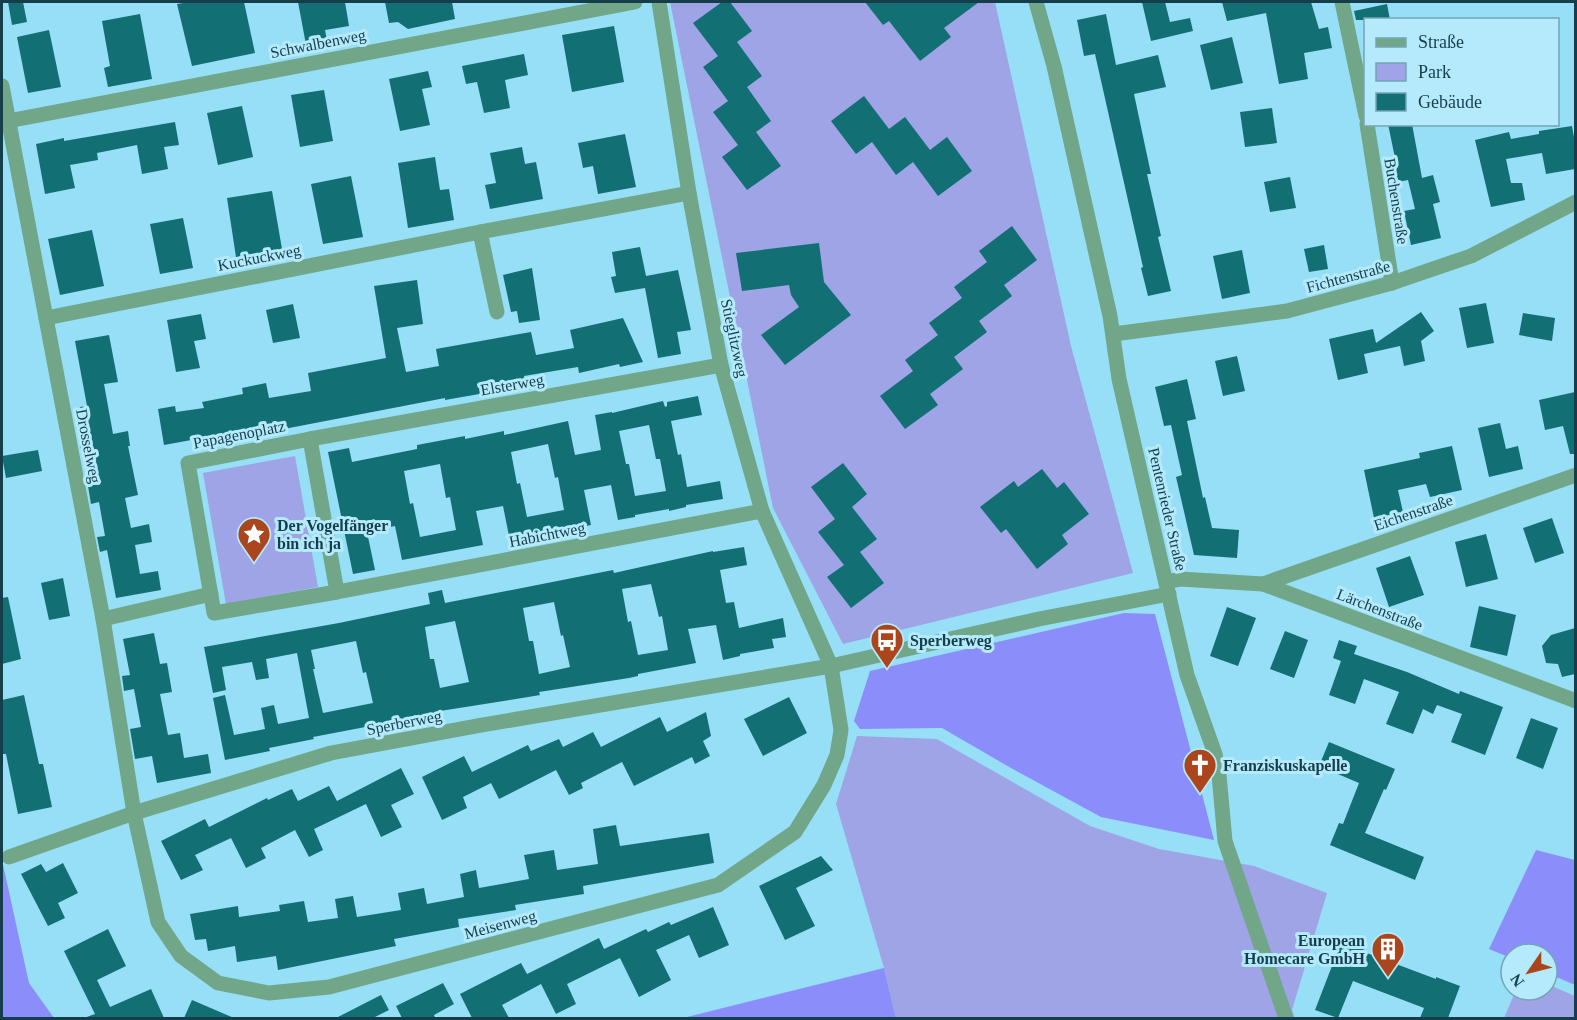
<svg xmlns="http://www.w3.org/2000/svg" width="1577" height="1020" viewBox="0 0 1577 1020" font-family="'Times New Roman',serif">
<rect width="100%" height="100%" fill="#96dff7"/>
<g fill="#9ea4e6">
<path d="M670,2H995L1071,346L1133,573L843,644L773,508Z"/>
<path d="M295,456L318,587L226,604L203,473Z"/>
<path d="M857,736L937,739L1090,826L1159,849L1254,866L1327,893L1292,1010L1295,1018H896L884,968L836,804Z"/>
<path d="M1547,984L1575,996V1018H1504L1516,990H1547Z"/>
</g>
<g fill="#8b8efa">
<path d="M1124,613L1155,614L1214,840L1101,817L1011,768L942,728L860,729L854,721L870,671Z"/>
<path d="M1536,850L1575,860V985L1547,973V954H1511V958L1489,949Z"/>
<path d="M2,860L29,983L54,1018H2Z"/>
<path d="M884,968L896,1018H683Z"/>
</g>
<g fill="#126f74" fill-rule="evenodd">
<path d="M8,2H23L27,22L12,25Z"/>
<path d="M189,2H244L255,53L192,66L177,4Z"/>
<path d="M298,2H345L349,26L325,30L328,46L307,50Z"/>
<path d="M385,2H452L455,19L408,29L398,22L389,23Z"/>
<path d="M722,2H730L752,31L737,42L762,76L747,87L771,121L756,132L781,166L747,190L722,157L738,145L713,112L728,101L703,67L718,56L693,23Z"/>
<path d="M865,2H979L944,28L951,37L920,61L889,21L883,25Z"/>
<path d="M1142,2H1165L1170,22L1190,18L1193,31L1151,41Z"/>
<path d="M1222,2H1311L1319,29L1328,27L1332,48L1304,53L1308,79L1279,84L1266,13L1227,21Z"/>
<path d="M1387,4L1390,20H1356L1354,11Z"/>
<path d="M140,14L152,79L108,87L104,68L110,66L102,21Z"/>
<path d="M1106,14L1116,65L1158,55L1166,87L1134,94L1151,174H1147L1161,236L1158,237L1171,291L1148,296L1141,268L1143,267L1095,54L1084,56L1077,20Z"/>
<path d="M614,26L624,82L572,92L562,35Z"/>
<path d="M49,30L61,87L28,93L17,37Z"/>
<path d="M1232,37L1243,83L1211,90L1200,45Z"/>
<path d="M524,54L528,75L505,80L510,108L484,113L477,82L466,84L462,66Z"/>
<path d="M428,71L432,87L422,89L430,125L400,131L389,79Z"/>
<path d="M324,90L333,141L300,147L291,95Z"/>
<path d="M864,96L889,129L905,117L930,150L947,137L972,171L938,196L913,162L896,175L872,142L856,154L831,121Z"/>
<path d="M242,106L253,157L218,165L207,113Z"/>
<path d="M1272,108L1277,143L1245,147L1240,112Z"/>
<path d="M175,122L179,145L164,147L168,169L142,174L137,145L97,153L98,160L70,165L75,188L45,194L36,144L64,138V141Z"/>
<path d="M1388,124H1412L1422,178L1433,175L1440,202L1433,204L1441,238L1411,245L1404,211L1415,209L1408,180L1393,183L1389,158H1395Z"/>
<path d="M1572,126L1575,143V169L1546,174L1542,153L1506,159L1511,183H1522L1525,200L1491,207L1475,140L1509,132L1511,139L1539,134V131Z"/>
<path d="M625,134L636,187L598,194L593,166L583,168L578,143Z"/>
<path d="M522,147L525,164L536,162L543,199L490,209L485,185L496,183L490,153Z"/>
<path d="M435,157L440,190L449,189L454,220L408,228L398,163Z"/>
<path d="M351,176L363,237L323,244L311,184Z"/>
<path d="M1290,177L1296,208L1270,212L1264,182Z"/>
<path d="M272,191L282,249L236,257L227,198Z"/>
<path d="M183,218L193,268L160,274L150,224Z"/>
<path d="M1012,226L1037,260L1004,285L1012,296L979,321L987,332L954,357L963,369L930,394L938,405L905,429L880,396L913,371L905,360L938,335L929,323L962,298L954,287L987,262L979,251Z"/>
<path d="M92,230L104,286L60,295L48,239Z"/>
<path d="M819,243L824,282L851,315L785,365L761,335L799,307L791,295L789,285L742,291L736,253Z"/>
<path d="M1324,245L1328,269L1309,272L1304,249Z"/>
<path d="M640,247L646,276L678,270L691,330L677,332L681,354L658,358L645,288L615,293L611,277L616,276L612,252Z"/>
<path d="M1242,250L1250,293L1222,299L1213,256Z"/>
<path d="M532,268L540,320L519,323L517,311L511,312L503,275Z"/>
<path d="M417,280L423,324L397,328L406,372L439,366L436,349L531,332L536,355L574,348L570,330L623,318L643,362L620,367L619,364L579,373L578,367L524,376L525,381L484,388L485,393L445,400V398L253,435L252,429L164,445L158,409L175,406L176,412L204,408L202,402L243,394L242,388L266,383L269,398L311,391L308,373L386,358L374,286Z"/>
<path d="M1486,303L1494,343L1467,348L1459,308Z"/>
<path d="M293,304L300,338L273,343L266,310Z"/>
<path d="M1421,312L1434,331L1421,341L1425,361L1404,366L1400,346L1364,354L1368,373L1338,380L1329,339L1373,329L1376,343Z"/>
<path d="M1523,313L1555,318L1552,341L1519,335Z"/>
<path d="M201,314L206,339L194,341L200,368L176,372L167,320Z"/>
<path d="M109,335L118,382L104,384L113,434L128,431L130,446H128L138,495L125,498L131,528L149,524L152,542L135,545L140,574L158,571L161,590L116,598L107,550L100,552L97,537L105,536L99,502L91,504L88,486L95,484L90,454L82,455L79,438L86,437L80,407L87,406L75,341Z"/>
<path d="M1237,356L1245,391L1223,396L1215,361Z"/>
<path d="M1187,379L1196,419L1187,421L1203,498L1205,497L1212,528L1239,530L1237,558L1194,555L1176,477L1182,475L1171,425L1164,426L1155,387Z"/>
<path d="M1575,392V454H1570L1563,426L1545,430L1539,400Z"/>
<path d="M698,396L702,415L671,421L678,455L681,454L687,487L720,481L723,499L686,505V507L669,511V509L635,515V517L618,520L611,485L584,490L591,525L570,529V528L510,541L503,506L476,511L483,545L402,560L395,526L367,532L375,570L353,574L328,452L349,448L352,462L417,449V445L465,436V439L504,431V435L568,421L575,455L601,450L595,415L612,412V413L663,401L665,407L667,406V402ZM649,425L656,459H660L666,491L635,496L629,464H626L619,431ZM548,444L555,478L558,477L564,510L527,517L520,483L517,484L511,452ZM440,464L446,498L450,497L456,530L420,537L413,503L410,504L404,471Z"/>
<path d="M1500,423L1506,449L1518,446L1523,469L1489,477L1478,428Z"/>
<path d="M1452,446L1462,490L1430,497L1426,484L1398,490L1403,512L1374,518L1364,470L1420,458L1419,453Z"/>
<path d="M38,450L42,471L6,478L2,456Z"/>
<path d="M843,463L867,494L852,507L877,539L860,552L884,583L851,608L827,577L844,565L818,532L835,519L811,487Z"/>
<path d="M1042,469L1057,488L1064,482L1089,514L1062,535L1068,544L1037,569L1006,529L1001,533L980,507L1014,481L1018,487Z"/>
<path d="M1552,518L1564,553L1535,563L1523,528Z"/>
<path d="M1486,534L1498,579L1466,587L1455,542Z"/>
<path d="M744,547L747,565L720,570L726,603L734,602L739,628L783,618L786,637L772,639L774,648L740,654V656L723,660L716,625L688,629L696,663L638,674V676L629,678L539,692L540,695L522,698L440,711V713L423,716L313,737L314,739L269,748L270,751L225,760L213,698L225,695L234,735L265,729L261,708L274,705L278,724L309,718L297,653L266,659L269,678L256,680L252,662L222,667L226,690L213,693L204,647L339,623L430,604L428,593L442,590L445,603L613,570L614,573L713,551V552ZM651,584L659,617L662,616L668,650L638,655L631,621L628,622L622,589ZM554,602L561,636L563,635L570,667L539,674L533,641H529L523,608ZM455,621L469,682L440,688L434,659H430L425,627ZM356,641L363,673L366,672L373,703L323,713L313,669H315L311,650Z"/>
<path d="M1410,556L1424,595L1389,607L1376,568Z"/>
<path d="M63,578L70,616L49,620L41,583Z"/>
<path d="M8,597L21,659L2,664V598Z"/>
<path d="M1479,606L1516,615L1507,656L1470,647Z"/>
<path d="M1227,607L1256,618L1238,666L1210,656Z"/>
<path d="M1575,628V674L1562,677L1558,664L1546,663L1542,646L1551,635Z"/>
<path d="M1285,631L1308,640L1294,678L1270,669Z"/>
<path d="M154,633L160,664L167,663L172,692L160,694L168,735L180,733L184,758L208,754L211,773L157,783L152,756L135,759L130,729L141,727L134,689L124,691L122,676L130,675L123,639Z"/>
<path d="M1339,640L1357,646L1354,654L1407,672L1459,694L1460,691L1503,707L1485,755L1451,742L1462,714L1437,705L1433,714L1423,709L1413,734L1386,724L1399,692L1364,679L1355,704L1329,695L1341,661L1333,658Z"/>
<path d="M24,695L39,764H43L52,807L18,814L6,754H3L2,746V700Z"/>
<path d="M789,697L807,733L763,756L744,719Z"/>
<path d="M706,712L711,736L703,741L710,756L695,764L692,757L634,786L622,762L581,783L583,788L569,795L556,770L499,799L491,783L463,797L467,808L442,820L422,777L464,756L472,772L528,745L531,751L559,739L563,747L593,732L601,747L660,717L667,732Z"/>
<path d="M1531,718L1558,728L1543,769L1516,758Z"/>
<path d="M1329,742L1395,769L1386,790L1384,789L1365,833L1424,857L1415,880L1330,845L1339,823L1343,824L1359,783L1319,766Z"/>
<path d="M401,768L414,794L391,805L402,827L381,837L366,804L314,829L323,850L309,857L295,830L261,848L266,858L246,868L231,838L195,855L203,870L181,880L161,841L205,819L209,827L267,798L268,800L292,789L298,801L329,786L337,801Z"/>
<path d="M616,825L620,846L709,833L714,863L583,886L584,894L515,905L516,910L458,919L459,927L394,939L396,946L278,970L276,956L237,962L235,946L208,951L206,939L195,940L190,914L238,906L239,917L280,911L279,905L304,901L308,922L338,918L335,899L353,896L357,917L401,910L398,893L424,888L427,904L464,897L460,874L476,870L479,888L529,879L524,855L554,850L557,870L598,864L593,829Z"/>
<path d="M821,856L833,870L796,888L815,926L785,940L759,886Z"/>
<path d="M63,863L78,893L58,903L65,918L48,926L21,874L41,864L46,872Z"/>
<path d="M713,907L729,945L699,958L689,935L656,950L671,980L639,997L620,958L567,984L576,1004L556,1014L541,984L502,1005L509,1018H472L460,994L521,963L527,974L599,938L604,949L646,929L648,932L669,922L671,925Z"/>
<path d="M108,929L126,966L97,980L110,1007L151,989L164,1018H84L95,1014L64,951Z"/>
<path d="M1342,940L1365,950L1364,952L1436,979V977L1460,986L1448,1018H1420L1424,1008L1353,981L1338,1018L1315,1010Z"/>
<path d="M443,983L454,1004L434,1015L435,1018H402L396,1006Z"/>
<path d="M381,995L389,1010L373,1018H336Z"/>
<path d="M192,1000L234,1018H184Z"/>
</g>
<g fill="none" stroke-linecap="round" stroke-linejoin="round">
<g stroke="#71a689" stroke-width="15">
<path d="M1036,2L1054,66L1110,316L1119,379L1187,675L1215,754L1219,775L1225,841L1286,1018"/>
<path d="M1342,2L1366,116"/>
<path d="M2,86L103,619L134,813L158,922L181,956L218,983L269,993L329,987L718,885L795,832L824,785L837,755L841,730L831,666L762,511L721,365L689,193L659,2"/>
<path d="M8,121L635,2"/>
<path d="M1367,124L1392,283"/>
<path d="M480,232L497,312"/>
<path d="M46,318L480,232L689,193"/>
<path d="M1114,334L1287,311L1392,283L1471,256L1576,202"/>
<path d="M310,439L337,592L214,613L188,463Z"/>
<path d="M310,439L721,365"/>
<path d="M1167,582L1180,579L1263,584L1576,701"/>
<path d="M1263,584L1576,475"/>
<path d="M337,592L762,511"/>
<path d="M103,619L211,594"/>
<path d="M9,857L134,813L331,753L482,725L831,666L1039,619L1169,594"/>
</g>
</g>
<defs>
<symbol id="sight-pin" viewBox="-11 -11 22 30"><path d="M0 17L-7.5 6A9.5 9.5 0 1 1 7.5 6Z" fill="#ab451c" stroke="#b4eafb"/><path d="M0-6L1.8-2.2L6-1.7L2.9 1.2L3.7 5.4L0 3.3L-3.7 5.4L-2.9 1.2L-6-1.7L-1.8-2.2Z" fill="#fff"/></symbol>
<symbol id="bus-pin" viewBox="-11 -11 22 30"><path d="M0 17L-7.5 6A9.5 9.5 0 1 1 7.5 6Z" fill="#ab451c" stroke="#b4eafb"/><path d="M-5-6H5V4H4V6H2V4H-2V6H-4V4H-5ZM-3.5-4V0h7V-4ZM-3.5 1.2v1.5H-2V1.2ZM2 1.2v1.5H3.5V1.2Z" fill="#fff"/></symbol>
<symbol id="church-pin" viewBox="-11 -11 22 30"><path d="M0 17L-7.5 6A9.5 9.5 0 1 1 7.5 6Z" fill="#ab451c" stroke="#b4eafb"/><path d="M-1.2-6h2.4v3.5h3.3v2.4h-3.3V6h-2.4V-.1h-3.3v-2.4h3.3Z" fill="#fff"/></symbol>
<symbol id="building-pin" viewBox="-11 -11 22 30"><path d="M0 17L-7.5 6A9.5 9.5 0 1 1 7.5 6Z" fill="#ab451c" stroke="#b4eafb"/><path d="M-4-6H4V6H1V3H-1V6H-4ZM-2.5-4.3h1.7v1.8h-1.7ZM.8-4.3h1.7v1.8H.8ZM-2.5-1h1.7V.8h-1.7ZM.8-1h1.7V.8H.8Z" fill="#fff"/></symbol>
</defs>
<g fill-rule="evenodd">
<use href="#sight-pin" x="235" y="515" width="38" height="52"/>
<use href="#bus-pin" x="868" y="621" width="38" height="52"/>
<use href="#church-pin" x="1181" y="746" width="38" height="52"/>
<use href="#building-pin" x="1369" y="930" width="38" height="52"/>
</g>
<g text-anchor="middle" stroke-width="6" stroke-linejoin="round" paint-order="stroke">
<g font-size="16" fill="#153e4a" stroke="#b4eafb">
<text transform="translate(318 43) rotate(-11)" y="6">Schwalbenweg</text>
<text transform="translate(1397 201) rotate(81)" y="6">Buchenstraße</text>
<text transform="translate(259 257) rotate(-11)" y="6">Kuckuckweg</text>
<text transform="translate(1348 276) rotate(-15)" y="6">Fichtenstraße</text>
<text transform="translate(735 338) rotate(78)" y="6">Stieglitzweg</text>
<text transform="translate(512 384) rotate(-10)" y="6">Elsterweg</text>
<text transform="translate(239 434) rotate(-11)" y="6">Papagenoplatz</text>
<text transform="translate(89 446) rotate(79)" y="6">Drosselweg</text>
<text transform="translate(1168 509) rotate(77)" y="6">Pentenrieder Straße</text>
<text transform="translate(1413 512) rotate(-19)" y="6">Eichenstraße</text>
<text transform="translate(547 534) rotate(-11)" y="6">Habichtweg</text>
<text transform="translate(1380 609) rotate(21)" y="6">Lärchenstraße</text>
<text transform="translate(404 722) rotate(-11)" y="6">Sperberweg</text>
<text transform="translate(500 924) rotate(-15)" y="6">Meisenweg</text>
</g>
<g font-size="16" font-weight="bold" fill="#153e4a" stroke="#b4eafb" text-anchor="start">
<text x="277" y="531">Der Vogelfänger<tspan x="277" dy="18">bin ich ja</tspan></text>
<text x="910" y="646">Sperberweg</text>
<text x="1223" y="771">Franziskuskapelle</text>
<text x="1365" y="946" text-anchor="end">European<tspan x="1365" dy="18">Homecare GmbH</tspan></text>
</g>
</g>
<rect width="1577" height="1020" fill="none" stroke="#153e4a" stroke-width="6"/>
<rect x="1364" y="18" width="195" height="108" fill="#b4eafb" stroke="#74a5b4" stroke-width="1.5"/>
<rect x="1376" y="38" width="30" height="9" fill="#71a689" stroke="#74a5b4" stroke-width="1.5"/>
<text x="1418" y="48" font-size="18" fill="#153e4a">Straße</text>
<rect x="1376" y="63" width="30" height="18" fill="#9ea4e6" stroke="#74a5b4" stroke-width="1.5"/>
<text x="1418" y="78" font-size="18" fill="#153e4a">Park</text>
<rect x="1376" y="93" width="30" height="18" fill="#126f74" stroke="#74a5b4" stroke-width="1.5"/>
<text x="1418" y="108" font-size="18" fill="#153e4a">Gebäude</text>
<g transform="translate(1529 972) rotate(235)"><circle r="28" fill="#b4eafb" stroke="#74a5b4" stroke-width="1.5"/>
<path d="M0-4.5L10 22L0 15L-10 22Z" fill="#ab451c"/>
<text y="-9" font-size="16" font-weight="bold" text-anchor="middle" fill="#153e4a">N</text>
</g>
</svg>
